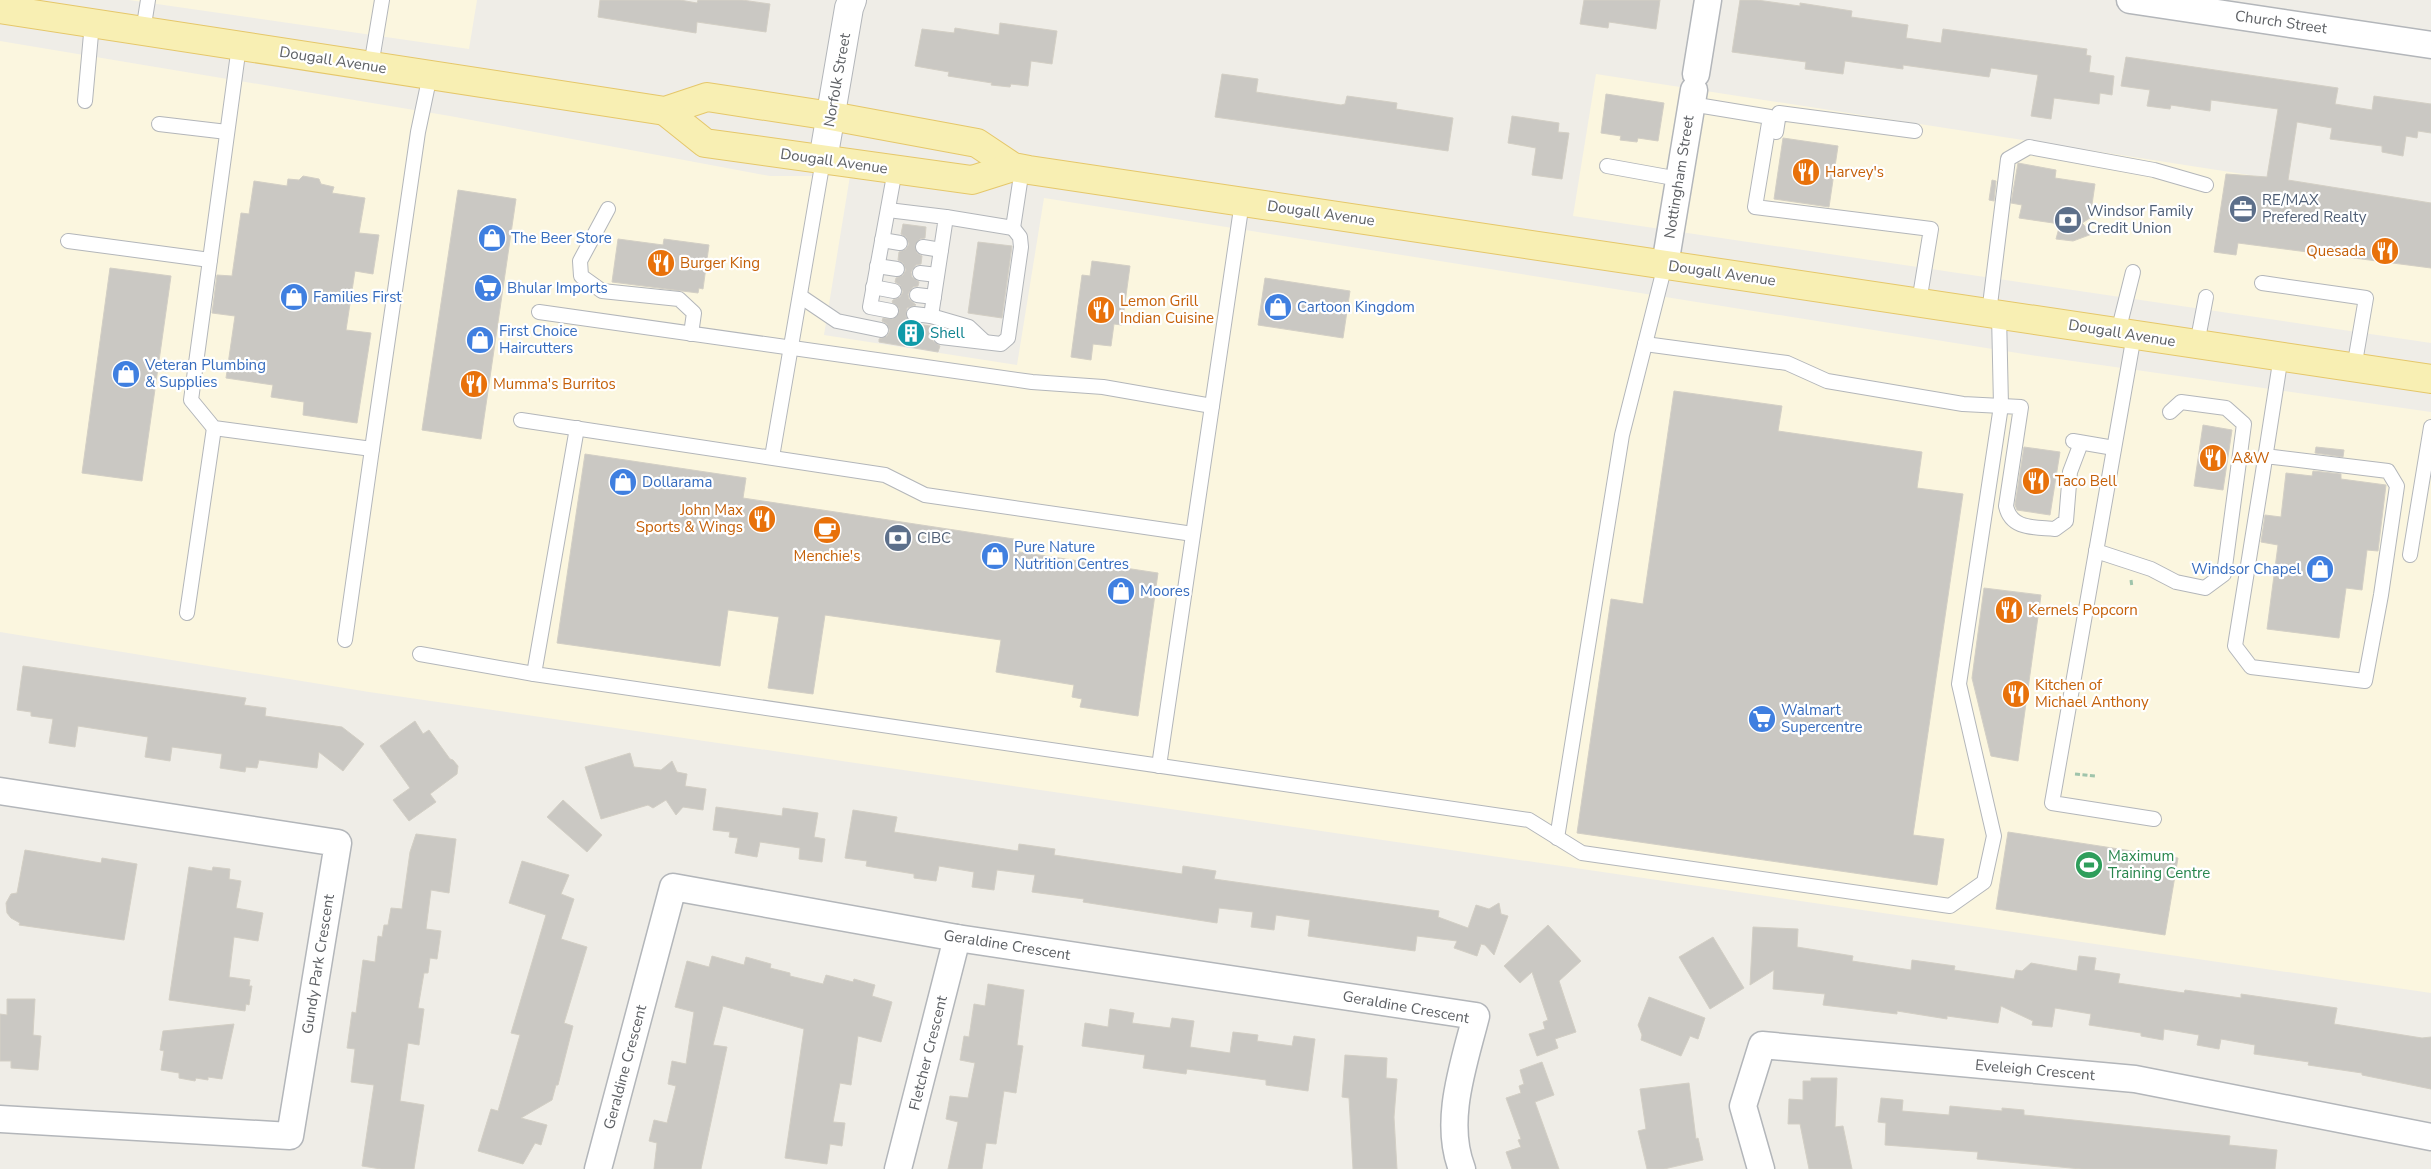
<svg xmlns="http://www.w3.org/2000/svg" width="2431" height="1169" viewBox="0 0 2431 1169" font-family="'Nunito Sans',sans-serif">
<rect width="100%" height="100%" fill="#efede7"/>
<g fill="#fbf6df">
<path d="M129,0H477L469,49Z"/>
<path d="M0,41L450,116L770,176H850L824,335L1017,365L1044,198L2024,354L2431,412V993L369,692L0,632Z"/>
<path d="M1596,74L2431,203V343L1573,216Z"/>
</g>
<g fill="#cac8c3" stroke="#d3cfc5">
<path d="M600,0H680L697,3L698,0H742L770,4L766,32L697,22L696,33L598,17Z"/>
<path d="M1584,0H1660L1656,29L1609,22L1608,28L1580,24Z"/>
<path d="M1740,0H1757L1800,6V3L1852,11L1851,17L1908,25L1906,38L1941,43L1943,29L2087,49L2086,55L2091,56L2089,72L2114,76L2112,95L2100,93L2099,104L2054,98L2051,119L2031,116L2038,75L1991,68L1989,77L1903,65V69L1845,61L1843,74L1805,69L1806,62L1732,52Z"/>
<path d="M1000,23L1057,31L1052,64L1031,61L1028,86L1011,84L1010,87L991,85L992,83L948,76L949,72L915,66L922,29L954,33L955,28L999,35Z"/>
<path d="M2126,57L2338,88L2335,104L2372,110L2374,96L2431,104V133L2418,131L2417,138L2406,136L2403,156L2382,152V146L2330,139L2332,128L2297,122L2288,180L2431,203V268L2238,243L2236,255L2214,252L2226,174L2267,177L2278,109L2211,100L2210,111L2171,105L2170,109L2147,106L2150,90L2121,86Z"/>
<path d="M1222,74L1258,79L1256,92L1341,105L1345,104L1347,96L1397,103L1396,109L1453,118L1448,151L1215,117Z"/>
<path d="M1606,94L1664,103L1658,141L1638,138L1637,142L1620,140L1621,136L1601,133Z"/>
<path d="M1512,116L1559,123L1558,132L1569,133L1562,179L1532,175L1536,148L1508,143Z"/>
<path d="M1783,138L1838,146L1829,207L1774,199Z"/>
<path d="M2018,163L2056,170L2055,178L2095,184L2090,218L2082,223L2092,234L2073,241L2056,239L2060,224L2019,218L2022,205L2011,203Z"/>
<path d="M303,176L319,179L321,184L334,187L332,193L365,198L359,233L379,235L373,274L355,271L346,330L371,333L357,423L303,415L304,402L271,397L273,385L226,378L235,316L212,313L217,275L232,276L241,213L249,214L254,181L287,186L288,179L299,180Z"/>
<path d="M1992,180L1996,181L1994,201L1989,200Z"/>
<path d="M458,190L516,199L481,439L422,430Z"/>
<path d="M903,224L926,227L925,238L920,239L915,245L917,253L922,256L921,264L916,265L911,272L912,277L919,282L918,286L913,287L908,294L909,299L916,305L907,308L906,317L912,323L942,328L937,329L932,336L933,341L940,346L938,352L879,342V339L887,336L890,331L887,324L882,321L883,318L893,319L899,313V308L892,302L893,300L900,297L903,292L900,285L895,282L896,278L903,275L906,270L903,263L898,260L899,252L906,249L909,244L906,237L901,234Z"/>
<path d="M618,239L663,245L664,239L709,245L703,289L699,288L698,293L612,282Z"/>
<path d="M978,242L1012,246L1002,318L968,313Z"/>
<path d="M1092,261L1130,266L1122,325L1114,324L1111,346L1093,344L1091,360L1071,357L1082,275L1090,276Z"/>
<path d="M110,268L171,276L142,481L82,473Z"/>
<path d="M1265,278L1350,291L1343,338L1258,325Z"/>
<path d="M1674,391L1782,406L1778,431L1922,452L1917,488L1963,494L1913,835L1944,839L1937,885L1577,833L1611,599L1643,604Z"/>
<path d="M2203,425L2232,430L2223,490L2194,486Z"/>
<path d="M2024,447L2060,452L2050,515L2017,510L2015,505Z"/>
<path d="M2316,447L2344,450L2343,457L2315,453Z"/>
<path d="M585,454L746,478L743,498L1014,539L1013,551L1158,573L1138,716L1080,707L1082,699L1072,697L1074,685L996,672L1001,640L825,615L813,694L768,688L779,617L728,610L720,666L557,643Z"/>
<path d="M2313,471L2341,474V479L2386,485L2378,551L2367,550L2362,590L2346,588L2339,638L2267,629L2278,545L2261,542L2265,515L2281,517L2286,473L2312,476Z"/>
<path d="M1984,588L2041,595L2018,761L1991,756L1972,678Z"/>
<path d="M23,666L246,698L244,705L266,708L265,716L342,727L364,744L343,771L319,752L317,768L259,760L257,768L246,767L245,772L220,768L222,754L172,747L170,761L145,757L148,737L78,726L75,747L49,743L53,719L31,716V712L17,710Z"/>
<path d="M415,721L423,734L429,730L450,759L453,760L458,766L457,774L430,794L436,802L409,821L393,800L410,788L380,746Z"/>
<path d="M630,753L634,767L661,770L672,761L677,772L687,774L685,786L706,789L703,810L683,807L676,815L666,800L653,808L648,805L601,819L585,767Z"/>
<path d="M563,800L602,835L587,852L547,817Z"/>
<path d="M716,807L782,816L783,808L818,813L814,837L825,839L822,862L799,859L800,848L760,842L757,857L735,853L738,838L729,837L730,832L713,830Z"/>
<path d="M853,810L897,817L894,832L1018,851L1019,844L1055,849L1054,855L1182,874L1183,866L1216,871L1214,879L1439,911L1438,917L1468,928L1476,905L1489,909L1499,903L1501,914L1508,916L1494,955L1485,945L1481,944L1477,956L1454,948L1457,941L1417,936L1415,951L1308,936L1310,920L1276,915L1274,930L1251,927L1253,912L1219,908L1217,923L1083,902L1084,899L1032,892L1035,875L997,870L994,890L972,887L974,872L939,866L936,881L914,878V874L866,866L867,861L845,858Z"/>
<path d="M2008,832L2178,858L2165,935L1996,909Z"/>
<path d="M416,834L456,839L449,893L431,890L426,929L441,931L437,959L430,958L428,973H424L418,1008L424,1009L419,1045L408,1043L400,1101L424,1105L414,1169H381L362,1166L374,1085L351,1082L355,1049L347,1048L352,1012L356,1013L363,960L375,962L378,936L382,937L384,925H388L391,908L402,909L410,852Z"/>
<path d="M25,850L101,863L102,858L137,864L124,940L19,925L20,923L11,918L7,913L6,903L11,894L17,893Z"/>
<path d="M522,861L569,875L561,894L574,899L561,939L587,947L564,1023L573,1026L558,1085H556L552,1100L521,1118L547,1125L541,1145L535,1143L523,1164L478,1151L491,1109L498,1111L520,1035L511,1033L546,915L509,903Z"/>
<path d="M189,867L212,871L213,867L230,869L229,879L241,881L236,908L263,913L258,941L234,937L229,977L250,980L249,986H252L249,1005L246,1004L245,1011L169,1000Z"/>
<path d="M1548,925L1581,961L1559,981L1576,1032L1555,1039L1558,1048L1537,1056L1529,1034L1545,1029L1543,1022L1548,1020L1532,972L1520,983L1504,966Z"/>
<path d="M1753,927L1798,929L1797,947L1853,956L1852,961L1911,970L1912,960L1955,966L1954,970L2014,979L2016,970L2022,971L2031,963L2077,971L2079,956L2096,958L2094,970L2120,974L2118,983L2184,993L2185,990L2241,998V994L2337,1008L2334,1024L2422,1038L2431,1037V1089L2362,1075V1073L2308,1065L2309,1062L2254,1054L2255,1045L2221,1039L2219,1049L2197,1045L2199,1035L2164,1029L2163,1040L2141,1036V1033L2089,1025L2091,1014L2055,1008L2052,1027L2032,1025L2033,1021L2001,1006L1998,1023L1947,1016V1019L1897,1011V1014L1823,1005L1825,994L1773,989L1774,970L1750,985Z"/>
<path d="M1713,937L1744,988L1710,1009L1679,957Z"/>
<path d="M712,956L744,965L746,957L771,964L770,968L790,973V976L823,984L826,975L853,982L854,979L875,985L872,996L892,1002L881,1042L858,1036L851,1085L840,1083L833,1122L845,1123L842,1146L830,1144L827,1164L785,1158L804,1029L723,1006L713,1045L727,1047L701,1169H654L657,1143L649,1141L654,1120L667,1123L676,1086L668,1084L672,1061L686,1064L694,1012L675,1007L687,961L709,967Z"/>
<path d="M988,984L1024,990L1017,1045L1023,1046L1016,1093L1004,1091L996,1144L986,1143L982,1169H948L958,1122L946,1119L950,1096L968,1098L975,1063L960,1060L964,1036L969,1037L974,1004L985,1006Z"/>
<path d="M1649,997L1705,1018L1698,1039L1690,1036L1681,1056L1641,1040L1642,1035L1638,1025Z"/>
<path d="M7,999H35L33,1035L41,1036L38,1070L11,1068V1061H0V1014L7,1015Z"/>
<path d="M1110,1009L1134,1013L1132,1023L1170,1028L1172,1018L1194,1021L1190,1047L1230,1053L1233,1032L1258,1035L1257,1041L1292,1046L1294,1036L1315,1039L1308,1091L1266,1085V1080L1187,1069L1186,1074L1143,1068L1145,1055L1082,1046L1085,1023L1108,1027Z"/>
<path d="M234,1024L222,1079L208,1077V1080L196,1078L195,1081L179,1078V1073L161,1070L164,1051L160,1050L163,1031Z"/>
<path d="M1345,1055L1387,1058L1386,1078L1397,1079L1394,1117L1397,1169H1353L1349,1098L1342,1097Z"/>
<path d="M1542,1062L1554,1095L1535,1102L1559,1169H1512L1506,1152L1521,1147L1518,1140L1521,1139L1506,1098L1521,1093L1519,1086L1524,1084L1520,1070Z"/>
<path d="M1811,1078H1837L1835,1127L1843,1126L1852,1169H1809L1800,1124H1788L1789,1099L1803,1100V1081H1811Z"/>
<path d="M1689,1083L1696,1139L1698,1138L1703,1160L1664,1169H1647L1638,1131L1646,1129L1640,1089Z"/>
<path d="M1881,1098L1903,1100L1902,1111L1949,1115L1950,1106L2002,1111V1108L2024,1110V1115L2230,1136L2229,1145L2277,1150L2275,1169H2081L1977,1159L1978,1152L1885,1145L1886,1123L1878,1122Z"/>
</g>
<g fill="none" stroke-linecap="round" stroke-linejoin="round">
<defs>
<g id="service">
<path d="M143,31L148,0"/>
<path d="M239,46L191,400L214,428L372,449L418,132L430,75"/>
<path d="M371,66L382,0"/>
<path d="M85,101L92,23"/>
<path d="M1691,104L1770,117L1755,207L1931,229L1919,302"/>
<path d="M159,124L227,132"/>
<path d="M1776,132L1779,113L1915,131"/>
<path d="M1607,166L1679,179"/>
<path d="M608,209L580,261L581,276L602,291L679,299L694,313L691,334"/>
<path d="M888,210L946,217L931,316L914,314"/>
<path d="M946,217L1013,228L1022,169"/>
<path d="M882,240L900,243"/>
<path d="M68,241L210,260"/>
<path d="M923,247L941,250"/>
<path d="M877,266L897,269"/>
<path d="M920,273L937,275"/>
<path d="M2262,283L2366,298L2354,368"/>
<path d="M873,287L894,291"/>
<path d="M917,295L934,297"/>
<path d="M800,296L837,321L881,330"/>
<path d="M891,311L870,307L895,170"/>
<path d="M539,312L1032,382L1103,387L1212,406"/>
<path d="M1989,313L2008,159L2029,147L2154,170L2206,185"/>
<path d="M931,316L969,327L985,342"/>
<path d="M2118,332L2133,272"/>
<path d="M2134,335L2052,803L2154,819"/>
<path d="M941,337L1001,344L1008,338L1021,247L1020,237L1013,228"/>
<path d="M1645,344L1787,363L1827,381L1963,404L2021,407L2006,506C2011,530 2035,527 2055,529L2066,521L2070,472L2081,443"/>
<path d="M2197,344L2206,297"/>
<path d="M521,420L885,475L925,495L1193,534"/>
<path d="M577,428L534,674L1529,820L1582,853L1950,906L1984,882L1994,836L1959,684L2001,406L1999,314"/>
<path d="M2073,441L2114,448"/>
<path d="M2265,456L2388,471L2397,486L2381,595L2365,681L2251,667L2235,646L2262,478L2281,356"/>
<path d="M772,457L823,160"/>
<path d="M2096,551L2151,569L2176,582L2205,588L2224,574L2244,424L2226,408L2181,402L2170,412"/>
<path d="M2410,555L2431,427"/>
<path d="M187,613L214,428"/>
<path d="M345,640L372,449"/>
<path d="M420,654L534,674"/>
<path d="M1159,766L1242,202"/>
<path d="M1557,838L1622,435L1665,265"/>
</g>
<g id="minor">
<path d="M2130,0L2431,45"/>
<path d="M1696,74L1708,0"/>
<path d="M1665,265L1694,90"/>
<path d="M0,791L338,843L290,1136L0,1119"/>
<path d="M598,1169L673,887L957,938L1476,1016C1464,1064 1443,1121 1462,1169"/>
<path d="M898,1169L957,938"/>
<path d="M1761,1169L1743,1106L1762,1045L2135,1079L2431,1137"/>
</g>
<path id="tertiary" d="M823,160L849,8L852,0"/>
<g id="primary">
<path d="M0,9L665,111L707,97L831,116L977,143L1013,167L1029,170L2431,379"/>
<path d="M665,111L705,143L972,180L1013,167"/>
</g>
</defs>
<use href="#service" stroke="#b3b6ba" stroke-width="16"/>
<use href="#minor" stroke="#b3b6ba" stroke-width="29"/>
<use href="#tertiary" stroke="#b3b6ba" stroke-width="30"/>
<use href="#primary" stroke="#e5c76a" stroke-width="30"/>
<g stroke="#9fc4ab" stroke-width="3" stroke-dasharray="5 2.5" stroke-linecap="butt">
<path d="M2131,580L2132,587"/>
<path d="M2075,774L2095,776"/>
</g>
<use href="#service" stroke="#fff" stroke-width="14"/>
<use href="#minor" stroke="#fff" stroke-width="26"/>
<use href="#tertiary" stroke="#fff" stroke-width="28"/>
<use href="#primary" stroke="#f8efb3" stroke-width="28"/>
</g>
<defs>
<symbol id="restaurant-disc" viewBox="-11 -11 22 22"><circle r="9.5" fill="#e8710a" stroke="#fff"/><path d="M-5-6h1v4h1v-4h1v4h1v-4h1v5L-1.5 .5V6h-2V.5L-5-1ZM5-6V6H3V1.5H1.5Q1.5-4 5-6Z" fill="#fff"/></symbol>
<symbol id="office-disc" viewBox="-11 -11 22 22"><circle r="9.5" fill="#5c6f8a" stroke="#fff"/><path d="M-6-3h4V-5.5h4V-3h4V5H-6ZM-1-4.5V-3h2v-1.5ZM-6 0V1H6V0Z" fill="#fff"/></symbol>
<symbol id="bank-disc" viewBox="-11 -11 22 22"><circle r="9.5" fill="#5c6f8a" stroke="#fff"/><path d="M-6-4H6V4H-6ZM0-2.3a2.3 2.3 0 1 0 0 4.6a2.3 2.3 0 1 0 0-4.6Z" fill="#fff"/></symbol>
<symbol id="shop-disc" viewBox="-11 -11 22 22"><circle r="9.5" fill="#3f7fe0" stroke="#fff"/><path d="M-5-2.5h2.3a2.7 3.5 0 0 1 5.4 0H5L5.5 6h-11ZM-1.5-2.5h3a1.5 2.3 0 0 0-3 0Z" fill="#fff"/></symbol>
<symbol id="supermarket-disc" viewBox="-11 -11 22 22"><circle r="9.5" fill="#3f7fe0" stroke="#fff"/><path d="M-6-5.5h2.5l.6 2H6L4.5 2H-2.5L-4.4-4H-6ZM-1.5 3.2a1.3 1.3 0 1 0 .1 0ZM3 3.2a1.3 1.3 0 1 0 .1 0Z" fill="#fff"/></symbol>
<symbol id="building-disc" viewBox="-11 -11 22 22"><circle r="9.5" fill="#0f9aa8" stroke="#fff"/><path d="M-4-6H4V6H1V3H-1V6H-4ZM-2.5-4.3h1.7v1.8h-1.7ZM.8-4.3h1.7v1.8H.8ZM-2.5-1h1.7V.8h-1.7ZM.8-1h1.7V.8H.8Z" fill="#fff"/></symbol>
<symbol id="cafe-disc" viewBox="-11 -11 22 22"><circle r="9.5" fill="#e8710a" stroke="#fff"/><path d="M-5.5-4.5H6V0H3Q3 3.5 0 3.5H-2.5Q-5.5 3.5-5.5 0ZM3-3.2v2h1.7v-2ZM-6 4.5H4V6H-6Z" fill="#fff"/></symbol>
<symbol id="stadium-disc" viewBox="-11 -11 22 22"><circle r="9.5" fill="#2e9e5b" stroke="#fff"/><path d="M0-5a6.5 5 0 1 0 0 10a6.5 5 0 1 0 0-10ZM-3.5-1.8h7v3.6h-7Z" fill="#fff"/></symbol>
</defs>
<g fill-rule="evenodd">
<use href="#restaurant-disc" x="1790" y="156" width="32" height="32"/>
<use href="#office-disc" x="2227" y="193" width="32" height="32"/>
<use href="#bank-disc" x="2052" y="204" width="32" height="32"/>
<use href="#shop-disc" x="476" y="222" width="32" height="32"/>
<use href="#restaurant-disc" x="2369" y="235" width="32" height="32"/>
<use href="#restaurant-disc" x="645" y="247" width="32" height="32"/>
<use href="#supermarket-disc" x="472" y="272" width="32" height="32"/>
<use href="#shop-disc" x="278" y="281" width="32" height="32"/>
<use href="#shop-disc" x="1262" y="291" width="32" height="32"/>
<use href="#restaurant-disc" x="1085" y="294" width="32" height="32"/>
<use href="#building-disc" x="895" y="317" width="32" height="32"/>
<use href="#shop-disc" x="464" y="324" width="32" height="32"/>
<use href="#shop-disc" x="110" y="358" width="32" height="32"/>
<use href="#restaurant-disc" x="458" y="368" width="32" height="32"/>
<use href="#restaurant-disc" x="2197" y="442" width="32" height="32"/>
<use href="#restaurant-disc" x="2020" y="465" width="32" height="32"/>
<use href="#shop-disc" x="607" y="466" width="32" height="32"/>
<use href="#restaurant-disc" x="746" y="503" width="32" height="32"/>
<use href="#cafe-disc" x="811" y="514" width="32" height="32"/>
<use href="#bank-disc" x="882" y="522" width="32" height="32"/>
<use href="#shop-disc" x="979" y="540" width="32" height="32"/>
<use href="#shop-disc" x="2304" y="553" width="32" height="32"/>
<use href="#shop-disc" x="1105" y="575" width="32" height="32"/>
<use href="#restaurant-disc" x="1993" y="594" width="32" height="32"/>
<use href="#restaurant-disc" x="2000" y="678" width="32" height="32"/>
<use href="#supermarket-disc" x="1746" y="703" width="32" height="32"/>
<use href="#stadium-disc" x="2073" y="849" width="32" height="32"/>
</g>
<g text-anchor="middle" stroke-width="4.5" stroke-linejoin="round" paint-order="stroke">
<g font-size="15" fill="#5e6165" stroke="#fff">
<text transform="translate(2281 22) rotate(8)" y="5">Church Street</text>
<text transform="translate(333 60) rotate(9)" y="5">Dougall Avenue</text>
<text transform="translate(837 80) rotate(-80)" y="5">Norfolk Street</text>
<text transform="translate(834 161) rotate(8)" y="5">Dougall Avenue</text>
<text transform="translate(1679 177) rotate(-81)" y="5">Nottingham Street</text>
<text transform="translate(1321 213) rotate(8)" y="5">Dougall Avenue</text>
<text transform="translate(1722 273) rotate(8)" y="5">Dougall Avenue</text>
<text transform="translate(2122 333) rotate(9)" y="5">Dougall Avenue</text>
<text transform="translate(1007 945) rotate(9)" y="5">Geraldine Crescent</text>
<text transform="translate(318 964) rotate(-81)" y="5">Gundy Park Crescent</text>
<text transform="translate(1406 1007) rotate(10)" y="5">Geraldine Crescent</text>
<text transform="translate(928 1053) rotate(-76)" y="5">Fletcher Crescent</text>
<text transform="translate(625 1067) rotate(-75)" y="5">Geraldine Crescent</text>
<text transform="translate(2035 1070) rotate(5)" y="5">Eveleigh Crescent</text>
</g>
<g font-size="15" fill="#c56008" stroke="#fff" text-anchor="start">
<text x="1825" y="177">Harvey's</text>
<text x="2366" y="256" text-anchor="end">Quesada</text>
<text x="680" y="268">Burger King</text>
<text x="1120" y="306">Lemon Grill<tspan x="1120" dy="17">Indian Cuisine</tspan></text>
<text x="493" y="389">Mumma's Burritos</text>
<text x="2232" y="463">A&amp;W</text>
<text x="2055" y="486">Taco Bell</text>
<text x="743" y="515" text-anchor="end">John Max<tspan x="743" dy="17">Sports &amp; Wings</tspan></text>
<text x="827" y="561" text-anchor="middle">Menchie's</text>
<text x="2028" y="615">Kernels Popcorn</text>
<text x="2035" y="690">Kitchen of<tspan x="2035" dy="17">Michael Anthony</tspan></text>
</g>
<g font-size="15" fill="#4e5e75" stroke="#fff" text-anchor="start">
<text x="2262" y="205">RE/MAX<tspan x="2262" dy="17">Prefered Realty</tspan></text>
<text x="2087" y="216">Windsor Family<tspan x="2087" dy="17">Credit Union</tspan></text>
<text x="917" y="543">CIBC</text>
</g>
<g font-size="15" fill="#366cbe" stroke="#fff" text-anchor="start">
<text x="511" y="243">The Beer Store</text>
<text x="507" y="293">Bhular Imports</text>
<text x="313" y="302">Families First</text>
<text x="1297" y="312">Cartoon Kingdom</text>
<text x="499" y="336">First Choice<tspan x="499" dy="17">Haircutters</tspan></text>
<text x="145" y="370">Veteran Plumbing<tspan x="145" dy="17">&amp; Supplies</tspan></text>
<text x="642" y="487">Dollarama</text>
<text x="1014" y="552">Pure Nature<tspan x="1014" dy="17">Nutrition Centres</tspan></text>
<text x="2301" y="574" text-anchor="end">Windsor Chapel</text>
<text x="1140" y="596">Moores</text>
<text x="1781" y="715">Walmart<tspan x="1781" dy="17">Supercentre</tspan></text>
</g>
<g font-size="15" fill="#0d838f" stroke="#fff" text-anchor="start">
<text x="930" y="338">Shell</text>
</g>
<g font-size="15" fill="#27864d" stroke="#fff" text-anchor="start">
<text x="2108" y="861">Maximum<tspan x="2108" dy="17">Training Centre</tspan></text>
</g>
</g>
</svg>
